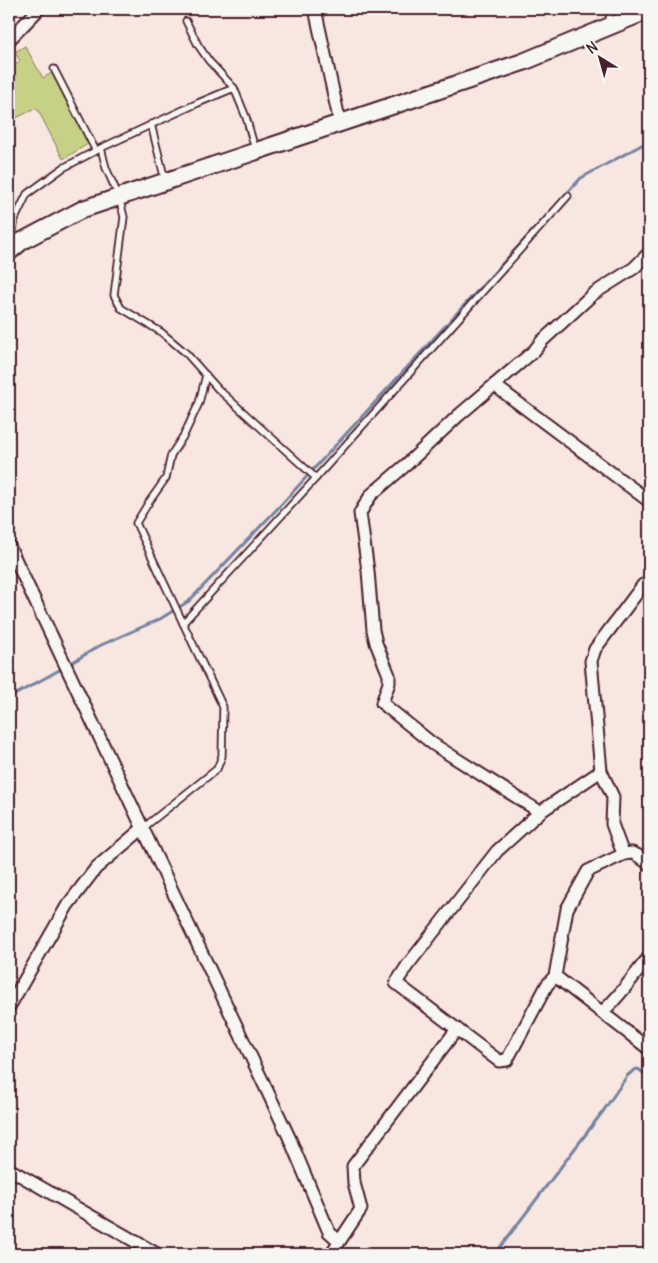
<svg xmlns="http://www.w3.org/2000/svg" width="658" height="1263" viewBox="0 0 658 1263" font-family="Delius,sans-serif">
<rect width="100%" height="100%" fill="#f8e6e1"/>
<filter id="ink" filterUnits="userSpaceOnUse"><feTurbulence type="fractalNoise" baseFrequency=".02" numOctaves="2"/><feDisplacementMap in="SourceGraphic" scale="10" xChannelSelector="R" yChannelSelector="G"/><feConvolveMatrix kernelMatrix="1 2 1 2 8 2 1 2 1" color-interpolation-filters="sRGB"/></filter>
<g filter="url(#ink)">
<path fill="#c7d185" stroke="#887858" d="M25,46L43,78L52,73L88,144L63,159L37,108L14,119L9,107V81L14,78L9,69L20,61L15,52Z"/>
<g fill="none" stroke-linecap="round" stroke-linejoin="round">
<g stroke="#7483a0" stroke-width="3">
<path d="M68,665L99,646L160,619L189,601L278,508L581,178L649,141"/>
<path d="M9,698L63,668"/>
<path d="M495,1254L604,1110L627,1076L634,1070L638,1069L649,1077"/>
</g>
<defs>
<g id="lane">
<path d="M186,21L198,45L209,61L234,88L246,117L255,149"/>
<path d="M609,23L610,9"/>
<path d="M54,69L96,151"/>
<path d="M151,124L165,180"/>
<path d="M101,148L106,168L119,197L124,217L114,295L121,308L161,332L186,353L218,389L316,478"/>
<path d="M11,244L15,219L27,194L63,168L101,148L198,103L234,88"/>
<path d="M183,623L136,523L149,502L166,478L171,455L184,435L199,403L206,375"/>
<path d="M143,828L217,769L222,756L223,707L183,623L316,478L568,196"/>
</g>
<g id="street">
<path d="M315,9L340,123"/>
<path d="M9,40L39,9"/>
<path d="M494,385L649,501"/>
<path d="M9,546L289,1137L329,1232L339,1241"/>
<path d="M601,771L540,812L497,851L407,966L396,983L499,1061L507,1060L547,985L555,976L567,909L588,871L624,854L632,853L637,855L649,864"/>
<path d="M540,812L433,744L382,703L389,683V675L376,643L373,630L368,571L360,513L371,495L407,464L458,416L534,351L542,341L593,294L634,268L649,253"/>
<path d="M624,854L620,846L612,824L613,797L601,771L591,661L595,649L643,585L649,590"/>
<path d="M555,976L649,1049"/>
<path d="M9,1007L67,906L96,868L143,828"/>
<path d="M602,1012C620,997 634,975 649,957"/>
<path d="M9,1169L157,1254"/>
<path d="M331,1254L361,1209L354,1183L353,1166L457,1029"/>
</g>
<path id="secondary" d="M9,252L22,241L83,209L523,62L649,10"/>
</defs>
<use href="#lane" stroke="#4a1f2b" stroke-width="9"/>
<use href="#street" stroke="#4a1f2b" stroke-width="15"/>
<use href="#secondary" stroke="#4a1f2b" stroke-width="20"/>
<use href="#lane" stroke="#f6f6f2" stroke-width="5.5"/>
<use href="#street" stroke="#f6f6f2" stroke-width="11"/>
<use href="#secondary" stroke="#f6f6f2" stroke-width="16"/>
</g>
</g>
<rect width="658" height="1263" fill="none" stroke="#f6f6f2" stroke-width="30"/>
<rect x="15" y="15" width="628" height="1233" fill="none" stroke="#4a1f2b" stroke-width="2" filter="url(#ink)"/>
<g transform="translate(600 58) rotate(323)" stroke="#f6f6f2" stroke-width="4" paint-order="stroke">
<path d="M0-4L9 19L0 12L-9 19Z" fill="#4a1f2b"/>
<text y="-8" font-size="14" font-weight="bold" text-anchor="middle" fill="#4a1f2b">N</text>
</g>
</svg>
